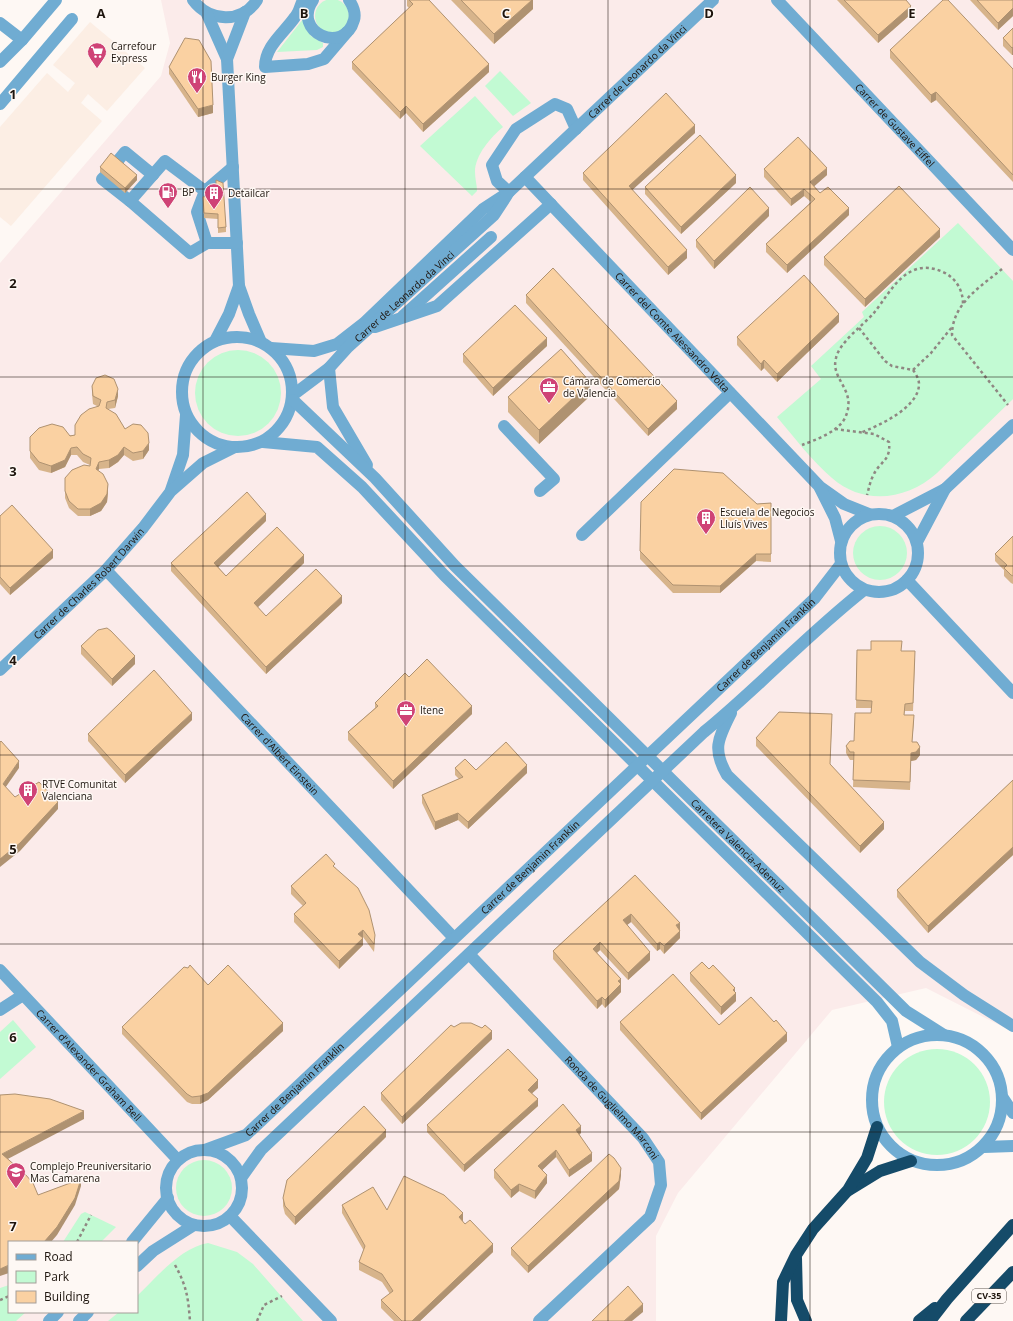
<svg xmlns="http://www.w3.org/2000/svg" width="1013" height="1321" viewBox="0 0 1013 1321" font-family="'Open Sans',sans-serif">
<rect width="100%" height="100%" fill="#fef8f4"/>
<path fill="#fceee4" d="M90,22L145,68L107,111L88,94L81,103L102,121L11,226L0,217V127L47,73L68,92L75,83L53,65Z"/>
<path fill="#fbebea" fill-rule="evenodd" d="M161,0H1013V1032L926,988L832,1010L678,1193L656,1236V1321H0V263L161,76L170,43ZM9,1242H137V1312H9Z"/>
<g fill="#c2fad3">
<circle cx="332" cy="16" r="17"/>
<path d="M303,19L311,36L323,43V47L317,50L277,52Z"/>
<path d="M500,71L531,103L513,116L485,86Z"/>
<path d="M475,96L503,127C491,137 475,155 475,172C475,179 477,185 477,191L472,196L420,146Z"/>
<path d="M958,223L1013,281V399L937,473C907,500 864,506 832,478C812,461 794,437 777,417L821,379L811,366L864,317L862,312Z"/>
<circle cx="238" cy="393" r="43"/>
<circle cx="880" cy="553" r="27"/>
<path d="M13,1020L36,1047L0,1079V1032Z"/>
<circle cx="937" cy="1102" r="53"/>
<circle cx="204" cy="1188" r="28"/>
<path d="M85,1212L116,1227L101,1242H63L81,1214Z"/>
<path d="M208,1243L237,1252L253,1264L303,1321H108L119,1312H137V1296C158,1276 180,1248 208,1243Z"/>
<path d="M9,1285V1312H26L16,1321H0V1288Z"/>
</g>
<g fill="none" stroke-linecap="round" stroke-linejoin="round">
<g stroke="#8f8782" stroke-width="2.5" stroke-dasharray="3 3" stroke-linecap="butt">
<path d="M1002,269C980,287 952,304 952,335L1008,405"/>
<path d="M859,328L885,361L892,366L913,370C916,374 919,379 919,384C919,408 878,426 860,433"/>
<path d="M913,370L931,353L952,327"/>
<path d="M835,429L874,434L889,442C891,462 880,460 873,476C870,482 869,488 867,495"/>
<path d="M802,445C815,440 838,432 845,418C858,390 830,380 836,358C839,343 862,326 873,314C885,300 895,278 914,270C924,266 934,268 943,272C956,278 963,290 963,304"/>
<path d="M77,1242L91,1215"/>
<path d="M175,1265C187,1287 188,1297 190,1321"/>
<path d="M0,1300L9,1296"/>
<path d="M257,1321L264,1305L282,1296"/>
</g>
<g stroke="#70acd2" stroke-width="12">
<path d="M193,0C209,22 242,24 257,0"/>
<path d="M303,0C300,6 299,13 295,17C284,33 265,46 265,67L308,64L324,59L347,32"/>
<path d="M313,0C291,32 344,56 354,20C356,13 353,6 349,0"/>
<path id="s1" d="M777,0L1013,250"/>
<path d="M207,14L227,59L239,286L249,314L261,342"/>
<path d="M0,23L22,40"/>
<path d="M227,59L245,12"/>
<path d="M0,62L22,40L56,0"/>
<path d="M0,104L72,19"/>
<path d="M116,163L125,152L153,175"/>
<path d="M233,167L205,191L165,161L130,201L190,253L207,243H237"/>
<path d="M105,176L102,179L130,201"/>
<path id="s2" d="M525,177L820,487L844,504L869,514"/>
<path d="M205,191L197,212L207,243"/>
<path d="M509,192L497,181L492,165L516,129L555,104L567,109L576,129"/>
<path d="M403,316L491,237"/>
<path d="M375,327L437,306L551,204"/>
<circle cx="237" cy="392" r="55"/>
<path d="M215,341L229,314L239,286"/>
<path id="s3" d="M271,348L314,351L337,344L364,323L483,209L509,192L713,0"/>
<path d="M329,368L333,407L367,465"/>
<path id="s4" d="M293,395L329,368L348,347L494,215L507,195"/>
<path id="s5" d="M293,400L375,478L455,566L906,1011L944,1035"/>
<path d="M504,426L554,479L540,491"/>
<path d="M263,442L317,447L362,487L444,575L877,1002L892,1021L898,1047"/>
<path d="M820,488L835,518L841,541"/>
<path d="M171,490L183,455L186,415"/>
<circle cx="879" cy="553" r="39"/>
<path d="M893,516L945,489L1013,425"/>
<path d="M582,535L730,393"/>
<path d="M917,542L945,489"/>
<path id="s6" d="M106,570L454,938"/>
<path d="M907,580L1013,693"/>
<path id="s7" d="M0,670L106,570L143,528L171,491L203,463L233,448"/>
<path d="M731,713C718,739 712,749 727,775L920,962L964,995L1013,1026"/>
<path id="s8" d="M469,954L643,1138L659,1162L661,1185L650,1217L539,1321"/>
<path id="s9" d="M0,970L178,1160"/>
<path d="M0,1010L23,995"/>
<circle cx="937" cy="1100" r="65"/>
<path d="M1003,1098L1013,1113"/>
<path d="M984,1147L1013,1146"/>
<path id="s10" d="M205,1150L246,1135L814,599L841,564"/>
<circle cx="204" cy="1188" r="38"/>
<path d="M241,1178L261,1150L704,732C759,687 808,634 864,590"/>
<path d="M230,1216L331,1321"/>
<path d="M132,1242L168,1198"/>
<path d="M137,1266L153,1251L194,1225"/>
<path d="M49,1321L58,1312"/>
<path d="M79,1321L88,1312"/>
</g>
<g stroke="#154b69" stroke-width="12">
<path d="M849,1190L880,1171L911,1161"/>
<path d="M796,1258L797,1300L806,1321"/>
<path d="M781,1321L783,1282L796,1255L813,1229L848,1190L867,1158L877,1127"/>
<path d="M919,1321L935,1308"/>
<path d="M930,1321L947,1299L1013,1225"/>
<path d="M966,1321L1013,1272"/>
</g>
</g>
<g fill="#d7b48b">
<path d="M407,0H429L489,72L423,132L406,113L400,119L352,69V62L409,8L407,6Z"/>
<path d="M451,0H533V9L494,44Z"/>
<path d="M837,0H906L911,14L878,43Z"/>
<path d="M970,0H1013V16L998,30Z"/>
<path d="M1013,28L1012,55L1003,46V38Z"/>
<path d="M890,50L1013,69V182L936,100L931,103L890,58Z"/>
<path d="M169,67L213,113L198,117L169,74Z"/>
<path d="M695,133L632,190L687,258L668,275L583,180V173Z"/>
<path d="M100,167L137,180L125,193L100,172Z"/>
<path d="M764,169L827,175L814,186L820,193L849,215L787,273L766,252V244L811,202L804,196L791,206L764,177Z"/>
<path d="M736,183L681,234L645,194V187Z"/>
<path d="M216,194L226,227V232L218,233V219L204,218L203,197Z"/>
<path d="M769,216L714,269L696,247V240Z"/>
<path d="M940,237L865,307L824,265V257Z"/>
<path d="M526,295L677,409L648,436L526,303Z"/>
<path d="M839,322L777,382L764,368L761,371L737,345V337Z"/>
<path d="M547,346L493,396L463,362V354Z"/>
<path d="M92,386L118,396L115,408L108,409L125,429L149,450L143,459L133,461L124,455L118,462L109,468L99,469L98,470L108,492L107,502L101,511L90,516H78L69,508L65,498V491L90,466V465L83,462L77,455H71L65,467L51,473L39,470L30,458V437L75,435L99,407L93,404L92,394Z"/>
<path d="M590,396L539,444L508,412V397Z"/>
<path d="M771,503V562L756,561L720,593H673L640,559V551L757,504Z"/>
<path d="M0,516L53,558L10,595L0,584Z"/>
<path d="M266,521L218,567L226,576L304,563L257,607L266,616L342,603L266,674L171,571V563Z"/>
<path d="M1013,536V584L1011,583L1004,576V570L995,561V554Z"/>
<path d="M81,646L135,664L112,686L81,654Z"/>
<path d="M857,650L902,651L915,659L913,711H905L904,715L914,722L912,742L920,755L916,760L911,761L910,790L853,787L854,760H850L846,753V746L854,741L871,713V708H856Z"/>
<path d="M375,703L472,714L393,789L348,740V732L375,708Z"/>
<path d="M192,720L125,783L88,741V734Z"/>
<path d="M832,722L830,764L884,829L860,853L756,746V738Z"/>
<path d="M455,768L476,770L527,773L468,829L458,820L435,830L422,803V795L459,779L455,775Z"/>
<path d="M1013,780V855L928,933L897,897V890Z"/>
<path d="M335,867L375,942L374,952L363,937V945L339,969L294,922V914L303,906L291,894V886Z"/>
<path d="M635,875L680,930V938L664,954L660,949L657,951L631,922L627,925L650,960L628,980L600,950L597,953L621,979V992L605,1008L602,1004L597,1009L553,959V951Z"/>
<path d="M690,973L735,992L736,1001L721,1015L690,981Z"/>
<path d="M208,985L283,1031L208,1100L200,1104H192L187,1102L122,1034V1027Z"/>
<path d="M620,1022L719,1025L787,1041L701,1120L620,1030Z"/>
<path d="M454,1027L492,1039L402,1124L381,1100V1093Z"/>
<path d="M538,1088L532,1093L538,1106L464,1172L427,1132V1125Z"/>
<path d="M581,1133L579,1135L592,1161L569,1177L556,1157L542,1170L547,1183L535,1199L519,1191L511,1198L494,1178V1170Z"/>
<path d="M386,1137L295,1225L285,1214L283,1206V1198Z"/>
<path d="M621,1175L619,1189L528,1273L511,1255V1248Z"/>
<path d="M342,1205L463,1221H462L493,1252L420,1321H394L381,1308V1300L390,1294L382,1282L359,1270V1262L364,1251L342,1213Z"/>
</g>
<g fill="#af9271">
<path d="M532,0H533V9L494,44V34Z"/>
<path d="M911,6V14L878,43V35Z"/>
<path d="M1013,8V16L998,30V23Z"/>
<path d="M1013,47V55H1012V48Z"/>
<path d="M489,64V72L423,132V124Z"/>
<path d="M936,92V100L931,103V95Z"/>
<path d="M213,105V113L198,117V109Z"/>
<path d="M406,106V113L400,119V112Z"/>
<path d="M695,125V133L629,193V186Z"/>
<path d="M827,168V175L810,190V182Z"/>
<path d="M137,175V180L125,193V188Z"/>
<path d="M736,175V183L681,234V227Z"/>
<path d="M804,189V196L791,206V199Z"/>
<path d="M769,208V216L714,269V261Z"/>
<path d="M849,208V215L787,273V265Z"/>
<path d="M940,229V237L865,307V299Z"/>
<path d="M687,250V258L668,275V267Z"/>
<path d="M839,314V322L777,382V374Z"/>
<path d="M547,338V346L493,396V388Z"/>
<path d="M764,360V368L761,371V364Z"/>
<path d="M590,382V396L539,444V430Z"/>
<path d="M118,389V396L115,408V400Z"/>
<path d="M677,401V409L648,436V429Z"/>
<path d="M149,443V450L143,459V451Z"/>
<path d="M124,447V455L118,462L109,468V460Z"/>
<path d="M71,448V455L65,467L51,473V466Z"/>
<path d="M99,462V469L96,476V469Z"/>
<path d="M108,484V492L107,502L101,511L90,516V509Z"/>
<path d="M266,514V521L214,571V563Z"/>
<path d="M53,550V558L10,595V588Z"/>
<path d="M756,554V561L720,593V586Z"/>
<path d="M304,555V563L254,611V603Z"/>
<path d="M342,596V603L266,674V667Z"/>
<path d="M135,656V664L112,686V679Z"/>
<path d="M472,706V714L393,789V781Z"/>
<path d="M192,713V720L125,783V775Z"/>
<path d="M920,747V755L916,760L911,761L910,790L911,753Z"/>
<path d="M19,761V768L3,791V784Z"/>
<path d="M527,765V773L468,829V822Z"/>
<path d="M58,802V809L20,851L0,867V859Z"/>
<path d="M458,813V820L435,830V822Z"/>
<path d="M884,822V829L860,853V846Z"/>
<path d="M1013,847V855L928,933V926Z"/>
<path d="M631,914V922L623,928V920Z"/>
<path d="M680,923V931L676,925Z"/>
<path d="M363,930V937L358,941V934Z"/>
<path d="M680,931V938L664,954V946Z"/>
<path d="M363,938V945L339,969V961Z"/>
<path d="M600,942V950L593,956V949Z"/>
<path d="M660,942V949L657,951V944Z"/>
<path d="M650,952V960L628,980V973Z"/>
<path d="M621,979V992L605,1008V1000L618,981Z"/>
<path d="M735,988V994L736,993V1001L721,1015V1007Z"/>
<path d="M602,997V1004L597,1009V1001Z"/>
<path d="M283,1023V1031L208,1100L200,1104V1096Z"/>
<path d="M492,1031V1039L402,1124V1117Z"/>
<path d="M787,1033V1041L701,1120V1113Z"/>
<path d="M538,1080V1088L528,1097V1090Z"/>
<path d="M538,1099V1106L464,1172V1165Z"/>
<path d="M84,1111V1119L2,1162V1154Z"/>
<path d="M581,1126V1133L576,1138V1130Z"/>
<path d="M386,1130V1137L295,1225V1217Z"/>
<path d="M556,1150V1157L538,1174V1166Z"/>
<path d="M592,1153V1161L569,1177V1170Z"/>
<path d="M621,1168V1175L619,1189L528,1273V1266Z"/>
<path d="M547,1175V1183L535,1199V1191Z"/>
<path d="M81,1179V1186L75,1205L57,1235L51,1242H44Z"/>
<path d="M519,1184V1191L511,1198V1190Z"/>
<path d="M463,1213V1221L459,1225V1217Z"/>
<path d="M493,1244V1252L420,1321H412Z"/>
<path d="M9,1265V1273L0,1276V1269Z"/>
<path d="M643,1304V1312L632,1321H624Z"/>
</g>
<g fill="#fad1a2" stroke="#af9271">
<path d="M409,0H429L489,64L423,124L406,106L400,112L352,62L413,4Z"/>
<path d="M461,0H532L494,34Z"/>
<path d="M844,0H906L911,6L878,35Z"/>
<path d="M943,0H948L1013,69V175L936,92L931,95L890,50Z"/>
<path d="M977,0H1013V8L998,23Z"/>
<path d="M1013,28V47L1012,48L1003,38Z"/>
<path d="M185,38L199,40L211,61L213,105L198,109L169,67Z"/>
<path d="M666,93L695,125L629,186L687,250L668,267L583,173Z"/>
<path d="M700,135L736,175L681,227L645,187Z"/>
<path d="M798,137L827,168L810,182L820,193L828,187L849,208L787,265L766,244L815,199L804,189L791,199L764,169Z"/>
<path d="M111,153L137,175L125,188L100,167Z"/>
<path d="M216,180L223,183L226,227L218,228V214L204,213L203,197L216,194Z"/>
<path d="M899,186L940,229L865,299L824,257Z"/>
<path d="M750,187L769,208L714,261L696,240Z"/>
<path d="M553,268L677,401L648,429L526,295Z"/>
<path d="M804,275L839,314L777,374L764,360L761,364L737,337Z"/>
<path d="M515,305L547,338L493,388L463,354Z"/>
<path d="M561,349L590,382L539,430L508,397Z"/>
<path d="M105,375L114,379L118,389L115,400L107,402L106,408L116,414L125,429L133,424L141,425L148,433L149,443L143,451L133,453L124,447L118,455L109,460L99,462L96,469L103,474L108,484L107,494L101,503L90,509H78L69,501L65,491V478L72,470L84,465L90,466L91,458L83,454L77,447L71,448L65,460L51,466L39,462L30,451V437L39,428L52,424L63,427L70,436L75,435V425L81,415L89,409L99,406L101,400L93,396L92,386L96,378Z"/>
<path d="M674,469L723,473L757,504L771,503V554H756L720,586L673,585L640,551L641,502Z"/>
<path d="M247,492L266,514L214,563L226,576L277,527L304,555L254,603L266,616L316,569L342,596L266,667L171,563Z"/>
<path d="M12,505L53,550L10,588L0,577V516Z"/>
<path d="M1013,536V576L1011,575L1004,568L1007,565L995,554Z"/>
<path d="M107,628L111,631L135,656L112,679L81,646L98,630Z"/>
<path d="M871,641H902L901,651H915L913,703L905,704L904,715H914L912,742H917L920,747L916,752L911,753L910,782L853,780L854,752H850L846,746L850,741H854L855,713H871L872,701L856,700L857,650H871Z"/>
<path d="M427,659L472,706L393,781L348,732L378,706L375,703L405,673L409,677Z"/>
<path d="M154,670L192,713L125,775L88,734Z"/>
<path d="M779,712L832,714L830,764L884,822L860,846L756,738Z"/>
<path d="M1,741L19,761L3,784L15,797L39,782L58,802L20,843L0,859V742Z"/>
<path d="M506,742L527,765L468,822L458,813L435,822L422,795L463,777L455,768L465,759L476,770Z"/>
<path d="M1013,780V847L928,926L897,890Z"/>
<path d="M326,854L335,864L333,866L358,888L369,910L375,935L374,944L363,930L358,934L363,938L339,961L294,914L306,903L291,886Z"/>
<path d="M635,875L680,923L676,925L680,931L664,946L660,942L657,944L631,914L623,920L650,952L628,973L600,942L593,949L621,979L618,981L621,984L605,1000L602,997L597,1001L553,951Z"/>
<path d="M702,962L709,969L713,965L735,988L733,990L736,993L721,1007L690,973Z"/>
<path d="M190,965L208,985L228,965L283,1023L208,1093L200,1096L192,1097L187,1094L122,1027L184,967L188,968Z"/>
<path d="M673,974L719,1025L751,997L774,1022L776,1020L787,1033L701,1113L620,1022Z"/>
<path d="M461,1023H471L482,1028L485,1025L492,1031L402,1117L381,1093L451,1025L454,1027Z"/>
<path d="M508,1049L538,1080L528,1090L538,1099L464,1165L427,1125Z"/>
<path d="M15,1094L50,1099L84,1111L2,1154L25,1174L33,1183L38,1195L81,1179L75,1198L57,1227L44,1242H9V1265L0,1269V1095Z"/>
<path d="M563,1104L581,1126L576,1130L592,1153L569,1170L556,1150L538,1166L547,1175L535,1191L519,1184L511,1190L494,1170Z"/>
<path d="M364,1106L386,1130L295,1217L285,1206L283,1198L287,1180Z"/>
<path d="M609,1154L614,1158L621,1168L619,1181L528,1266L511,1248Z"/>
<path d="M404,1176L444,1195L463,1213L459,1217L465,1224L470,1220L493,1244L412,1321H402L381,1300L393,1291L382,1274L359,1262L365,1246L342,1205L373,1187L387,1210Z"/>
<path d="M628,1286L643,1304L624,1321H592Z"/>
</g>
<path fill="none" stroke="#1d140d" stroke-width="1" stroke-opacity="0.55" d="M203,0V1321M405,0V1321M608,0V1321M810,0V1321M0,189H1013M0,377H1013M0,566H1013M0,755H1013M0,944H1013M0,1132H1013"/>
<defs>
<symbol id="supermarket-pin" viewBox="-11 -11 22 30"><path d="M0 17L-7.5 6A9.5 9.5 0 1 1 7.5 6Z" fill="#cf4376" stroke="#fef8f4"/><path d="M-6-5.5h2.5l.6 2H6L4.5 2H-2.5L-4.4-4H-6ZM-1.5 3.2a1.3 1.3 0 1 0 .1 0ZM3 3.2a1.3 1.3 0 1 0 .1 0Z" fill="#fff"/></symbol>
<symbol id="restaurant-pin" viewBox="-11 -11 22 30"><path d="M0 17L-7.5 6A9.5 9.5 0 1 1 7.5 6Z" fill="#cf4376" stroke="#fef8f4"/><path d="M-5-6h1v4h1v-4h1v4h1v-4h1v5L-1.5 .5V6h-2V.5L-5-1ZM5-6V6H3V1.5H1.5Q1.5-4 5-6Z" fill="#fff"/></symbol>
<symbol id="fuel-pin" viewBox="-11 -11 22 30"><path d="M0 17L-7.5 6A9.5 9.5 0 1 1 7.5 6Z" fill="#cf4376" stroke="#fef8f4"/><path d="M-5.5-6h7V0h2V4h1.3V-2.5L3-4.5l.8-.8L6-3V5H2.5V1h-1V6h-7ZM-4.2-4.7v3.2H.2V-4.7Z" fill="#fff"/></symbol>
<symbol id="building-pin" viewBox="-11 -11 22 30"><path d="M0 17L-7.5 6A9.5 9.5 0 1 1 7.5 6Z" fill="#cf4376" stroke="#fef8f4"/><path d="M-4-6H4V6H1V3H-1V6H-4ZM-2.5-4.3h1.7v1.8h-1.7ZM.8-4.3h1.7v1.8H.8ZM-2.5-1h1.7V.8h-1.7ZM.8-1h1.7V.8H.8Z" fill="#fff"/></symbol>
<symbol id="office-pin" viewBox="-11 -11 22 30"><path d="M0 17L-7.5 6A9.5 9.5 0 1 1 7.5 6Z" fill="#cf4376" stroke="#fef8f4"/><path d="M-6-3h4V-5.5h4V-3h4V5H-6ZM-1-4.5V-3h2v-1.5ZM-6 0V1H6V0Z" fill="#fff"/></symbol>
<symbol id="university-pin" viewBox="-11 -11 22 30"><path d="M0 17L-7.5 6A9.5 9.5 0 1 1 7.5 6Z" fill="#cf4376" stroke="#fef8f4"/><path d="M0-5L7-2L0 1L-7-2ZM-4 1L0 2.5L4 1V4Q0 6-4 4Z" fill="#fff"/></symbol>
</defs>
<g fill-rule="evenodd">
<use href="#supermarket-pin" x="86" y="41" width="22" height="30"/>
<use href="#restaurant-pin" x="186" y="66" width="22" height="30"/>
<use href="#fuel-pin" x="157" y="181" width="22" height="30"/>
<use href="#building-pin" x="203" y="182" width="22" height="30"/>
<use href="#office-pin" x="538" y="376" width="22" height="30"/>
<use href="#building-pin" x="695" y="507" width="22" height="30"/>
<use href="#office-pin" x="395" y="699" width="22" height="30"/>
<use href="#building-pin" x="17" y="779" width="22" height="30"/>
<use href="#university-pin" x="5" y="1161" width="22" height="30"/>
</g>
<g text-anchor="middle" stroke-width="3" stroke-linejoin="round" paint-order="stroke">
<rect fill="#fef8f4" stroke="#605852" stroke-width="1" x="972" y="1289" width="34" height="14" rx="3"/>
<g font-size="9" font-weight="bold" fill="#1d140d">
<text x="989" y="1299">CV-35</text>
</g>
<g font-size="10" fill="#1d140d" stroke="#fef8f4" text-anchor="start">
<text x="111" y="50">Carrefour<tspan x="111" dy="12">Express</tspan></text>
<text x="211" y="81">Burger King</text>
<text x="182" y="196">BP</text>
<text x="228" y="197">Detailcar</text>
<text x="563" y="385">Cámara de Comercio<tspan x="563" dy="12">de Valencia</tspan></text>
<text x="720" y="516">Escuela de Negocios<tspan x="720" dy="12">Lluís Vives</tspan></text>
<text x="420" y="714">Itene</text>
<text x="42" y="788">RTVE Comunitat<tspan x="42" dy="12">Valenciana</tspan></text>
<text x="30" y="1170">Complejo Preuniversitario<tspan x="30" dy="12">Mas Camarena</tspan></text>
</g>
<g font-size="10" fill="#1d140d" stroke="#fef8f4">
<text dy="4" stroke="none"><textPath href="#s3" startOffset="473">Carrer de Leonardo da Vinci</textPath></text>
<text dy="4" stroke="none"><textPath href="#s1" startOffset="172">Carrer de Gustave Eiffel</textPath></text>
<text dy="4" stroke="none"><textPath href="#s4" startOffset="149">Carrer de Leonardo da Vinci</textPath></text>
<text dy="4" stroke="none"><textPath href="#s2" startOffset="214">Carrer del Comte Alessandro Volta</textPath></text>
<text dy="4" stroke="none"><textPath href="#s7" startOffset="124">Carrer de Charles Robert Darwin</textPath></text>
<text dy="4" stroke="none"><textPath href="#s10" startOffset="758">Carrer de Benjamin Franklin</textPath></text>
<text dy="4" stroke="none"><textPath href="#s6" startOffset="253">Carrer d'Albert Einstein</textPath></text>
<text dy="4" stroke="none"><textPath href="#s5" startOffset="630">Carretera Valencia-Ademuz</textPath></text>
<text dy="4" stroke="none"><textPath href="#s10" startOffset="434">Carrer de Benjamin Franklin</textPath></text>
<text dy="4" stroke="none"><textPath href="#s9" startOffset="130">Carrer d'Alexander Graham Bell</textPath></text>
<text dy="4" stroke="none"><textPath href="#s10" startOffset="110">Carrer de Benjamin Franklin</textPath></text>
<text dy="4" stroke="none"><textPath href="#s8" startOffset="210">Ronda de Guglielmo Marconi</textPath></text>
</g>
</g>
<g font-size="13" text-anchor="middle" font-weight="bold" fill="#1d140d" stroke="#fef8f4" stroke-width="3" stroke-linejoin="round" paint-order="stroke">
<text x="101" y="18">A</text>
<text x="304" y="18">B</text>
<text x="506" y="18">C</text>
<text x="709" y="18">D</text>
<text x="912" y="18">E</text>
<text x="13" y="99">1</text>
<text x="13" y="288">2</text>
<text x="13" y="476">3</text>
<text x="13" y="665">4</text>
<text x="13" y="854">5</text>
<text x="13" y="1042">6</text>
<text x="13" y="1231">7</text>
</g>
<rect x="8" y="1241" width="130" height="72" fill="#fef8f4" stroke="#a49d98"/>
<rect x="16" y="1254" width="20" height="6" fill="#70acd2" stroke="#a49d98"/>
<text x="44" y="1261" font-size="12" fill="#1d140d">Road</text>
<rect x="16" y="1271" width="20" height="12" fill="#c2fad3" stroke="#a49d98"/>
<text x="44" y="1281" font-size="12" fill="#1d140d">Park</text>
<rect x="16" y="1291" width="20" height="12" fill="#fad1a2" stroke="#a49d98"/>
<text x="44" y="1301" font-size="12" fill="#1d140d">Building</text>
</svg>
